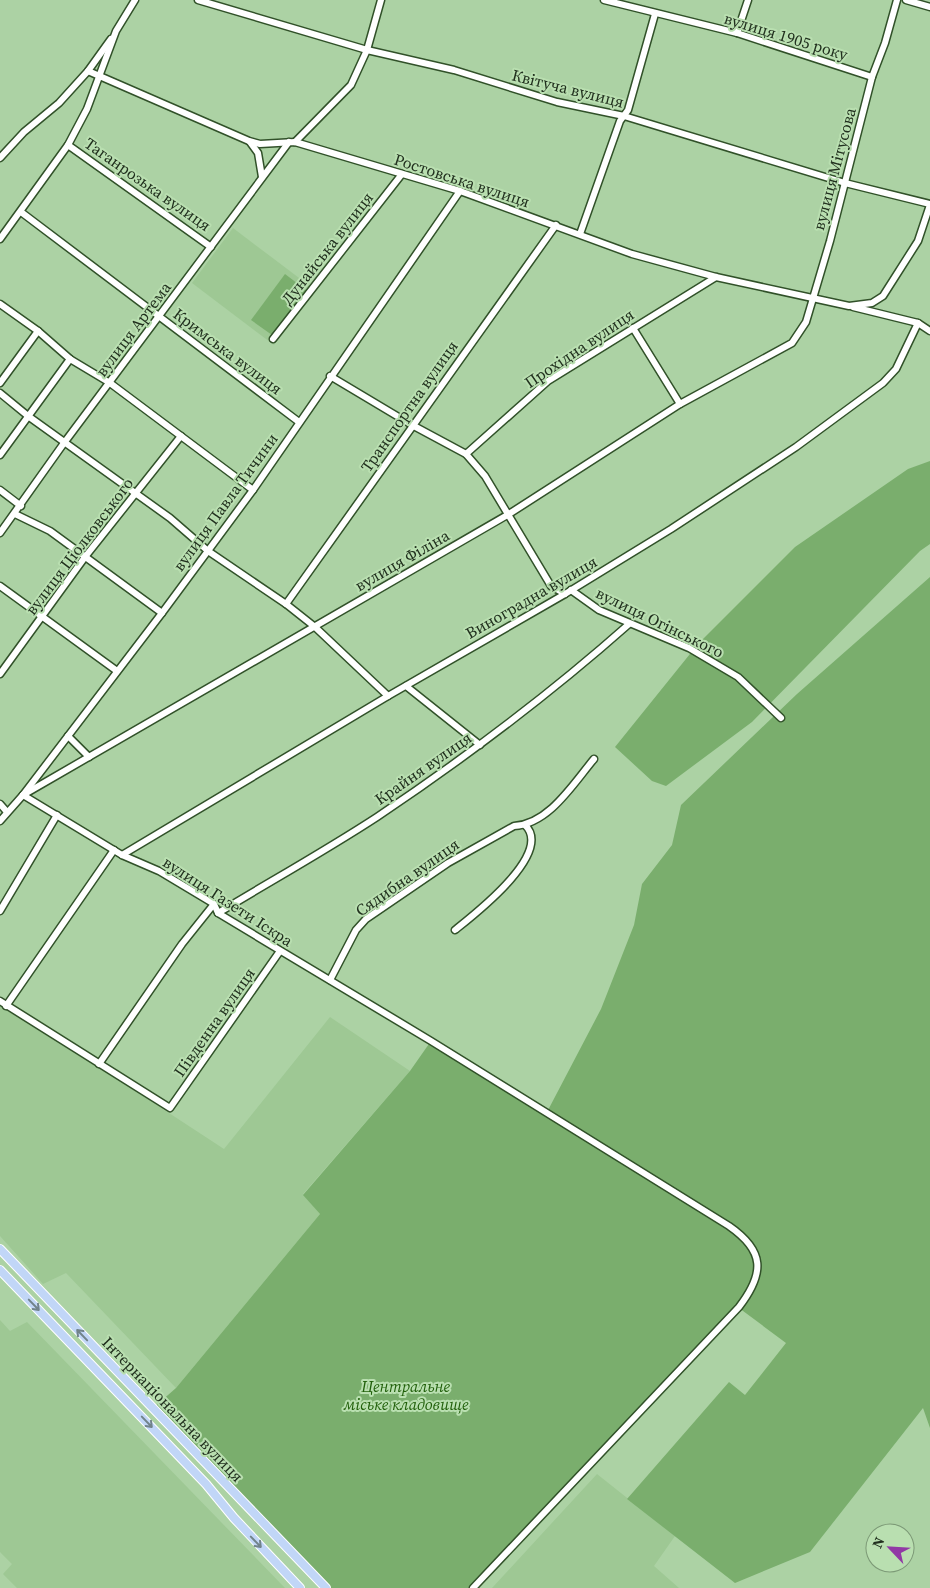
<svg xmlns="http://www.w3.org/2000/svg" width="930" height="1588" viewBox="0 0 930 1588" font-family="'Source Serif 4',serif">
<rect width="100%" height="100%" fill="#acd2a4"/>
<g fill="#9ec894">
<path d="M233,228L315,290L274,345L192,283Z"/>
<path d="M0,1006L117,1079L224,1149L330,1017L410,1071L303,1194L320,1214L176,1388L66,1273L43,1284L0,1236Z"/>
<path d="M0,1320L10,1331L27,1322L285,1588H17L3,1574L12,1564L0,1552Z"/>
<path d="M597,1474L675,1536L654,1566L679,1588H492Z"/>
</g>
<g fill="#7aae6d">
<path d="M285,274L306,290L272,335L251,320Z"/>
<path d="M930,461V544L920,551L752,722L666,786L652,781L615,747L698,644L795,547L908,469Z"/>
<path d="M930,577V1428L923,1408L810,1552L735,1583L627,1499L729,1382L745,1395L786,1343L739,1308L473,1588H326L152,1409L176,1388L320,1214L303,1195L410,1071L431,1041L546,1114L601,1009L634,925L642,884L672,845L681,805L797,694Z"/>
</g>
<g fill="none" stroke-linecap="round" stroke-linejoin="round">
<defs>
<g id="minor">
<path d="M198,0L367,50L454,70L557,102L624,116L845,183L930,204"/>
<path d="M604,0L737,33L872,77"/>
<path d="M906,0L930,7"/>
<path d="M737,33L748,0"/>
<path d="M88,71L249,141L260,144L295,142L460,191L632,254L716,277L849,306L872,303L883,296L918,241L930,205"/>
<path d="M250,142L258,153L262,177"/>
<path d="M295,142L351,85L367,50L381,0"/>
<path d="M68,145L211,247"/>
<path d="M0,158L24,132L59,103L88,71L111,39"/>
<path d="M21,212L299,422"/>
<path d="M580,234L620,121L628,110L655,14"/>
<path d="M0,239L68,145L87,109L116,31L135,0"/>
<path d="M0,304L38,331L70,359L110,383L253,490"/>
<path d="M853,307L918,323L930,331"/>
<path d="M633,328L680,404"/>
<path d="M273,339L402,174"/>
<path d="M330,376L412,425L466,454L485,476L551,586L565,594"/>
<path d="M0,383L38,331"/>
<path d="M0,393L28,416L170,518L208,551L286,604L315,627L388,696"/>
<path d="M466,454L548,381L716,277"/>
<path d="M0,455L70,359"/>
<path d="M0,490L21,506"/>
<path d="M15,514L50,531L162,613"/>
<path d="M0,533L64,443L289,142"/>
<path d="M0,586L117,671"/>
<path d="M571,590L599,610L689,648L738,677L781,718"/>
<path d="M286,604L556,225"/>
<path d="M0,674L85,557L181,436"/>
<path d="M406,686L480,745"/>
<path d="M68,736L89,757"/>
<path d="M23,795L122,855L159,871L214,904L218,913L431,1041L729,1226C765,1251 765,1273 739,1307L473,1588"/>
<path d="M23,795L509,514L680,404L792,343L806,322L830,241L872,77L885,43L897,0"/>
<path d="M0,804L7,812"/>
<path d="M0,821L23,795L162,613L253,490L460,191"/>
<path d="M122,855L388,696L565,594L671,529L796,447L883,383L896,369L918,323"/>
<path d="M0,911L57,815"/>
<path d="M218,913C271,881 325,851 377,817C465,758 550,694 629,624"/>
<path d="M455,930C475,914 554,853 525,825"/>
<path d="M330,980L356,930L366,919L448,863L514,826C549,824 573,784 594,759"/>
<path d="M0,1001L170,1108L280,951"/>
<path d="M6,1006L114,850"/>
<path d="M99,1064L182,944L214,904"/>
</g>
<g id="major">
<path d="M0,1249L326,1588"/>
<path d="M0,1270L206,1484L234,1518L300,1588"/>
</g>
</defs>
<use href="#minor" stroke="#315129" stroke-width="9"/>
<use href="#major" stroke="#fff" stroke-width="10"/>
<use href="#minor" stroke="#fff" stroke-width="6"/>
<use href="#major" stroke="#c1d6f7" stroke-width="8"/>
</g>
<defs><path id="oneway-shaft" d="M-6 0H5M1.5-3L5.5 0L1.5 3" fill="none" stroke-width="1.6" stroke-linecap="round" stroke-linejoin="round" transform="scale(1.25)"/></defs>
<g stroke="#71838a">
<use href="#oneway-shaft" transform="translate(34 1305) rotate(46)"/>
<use href="#oneway-shaft" transform="translate(82 1335) rotate(-134)"/>
<use href="#oneway-shaft" transform="translate(147 1422) rotate(46)"/>
<use href="#oneway-shaft" transform="translate(256 1542) rotate(46)"/>
</g>
<g text-anchor="middle" stroke-width="4" stroke-linejoin="round" paint-order="stroke">
<g font-size="16" fill="#21301e" stroke="#b9dfb0">
<text transform="translate(786 36) rotate(17)" y="6">вулиця 1905 року</text>
<text transform="translate(568 88) rotate(14)" y="6">Квітуча вулиця</text>
<text transform="translate(834 169) rotate(-75)" y="6">вулиця Мітусова</text>
<text transform="translate(462 180) rotate(18)" y="6">Ростовська вулиця</text>
<text transform="translate(148 184) rotate(35)" y="6">Таганрозька вулиця</text>
<text transform="translate(327 248) rotate(-52)" y="6">Дунайська вулиця</text>
<text transform="translate(133 329) rotate(-53)" y="6">вулиця Артема</text>
<text transform="translate(579 348) rotate(-34)" y="6">Прохідна вулиця</text>
<text transform="translate(228 351) rotate(37)" y="6">Кримська вулиця</text>
<text transform="translate(409 406) rotate(-55)" y="6">Транспортна вулиця</text>
<text transform="translate(225 502) rotate(-54)" y="6">вулиця Павла Тичини</text>
<text transform="translate(79 546) rotate(-53)" y="6">вулиця Ціолковського</text>
<text transform="translate(402 560) rotate(-30)" y="6">вулиця Філіна</text>
<text transform="translate(531 597) rotate(-30)" y="6">Виноградна вулиця</text>
<text transform="translate(660 622) rotate(26)" y="6">вулиця Огінського</text>
<text transform="translate(423 768) rotate(-35)" y="6">Крайня вулиця</text>
<text transform="translate(407 877) rotate(-35)" y="6">Сядибна вулиця</text>
<text transform="translate(228 901) rotate(33)" y="6">вулиця Газети Іскра</text>
<text transform="translate(214 1022) rotate(-55)" y="6">Південна вулиця</text>
<text transform="translate(173 1409) rotate(46)" y="6">Інтернаціональна вулиця</text>
</g>
<g font-size="16" font-style="italic" fill="#205f0a" stroke="#b9dfb0">
<text x="406" y="1392">Центральне<tspan x="406" dy="18">міське кладовище</tspan></text>
</g>
</g>
<g transform="translate(890 1548) rotate(295)"><circle r="24" fill="#b9dfb0" stroke="#7c9976"/>
<path d="M0-4L9 19L0 12L-9 19Z" fill="#9139a5"/>
<text y="-8" font-size="14" font-weight="bold" text-anchor="middle" fill="#21301e">N</text>
</g>
</svg>
